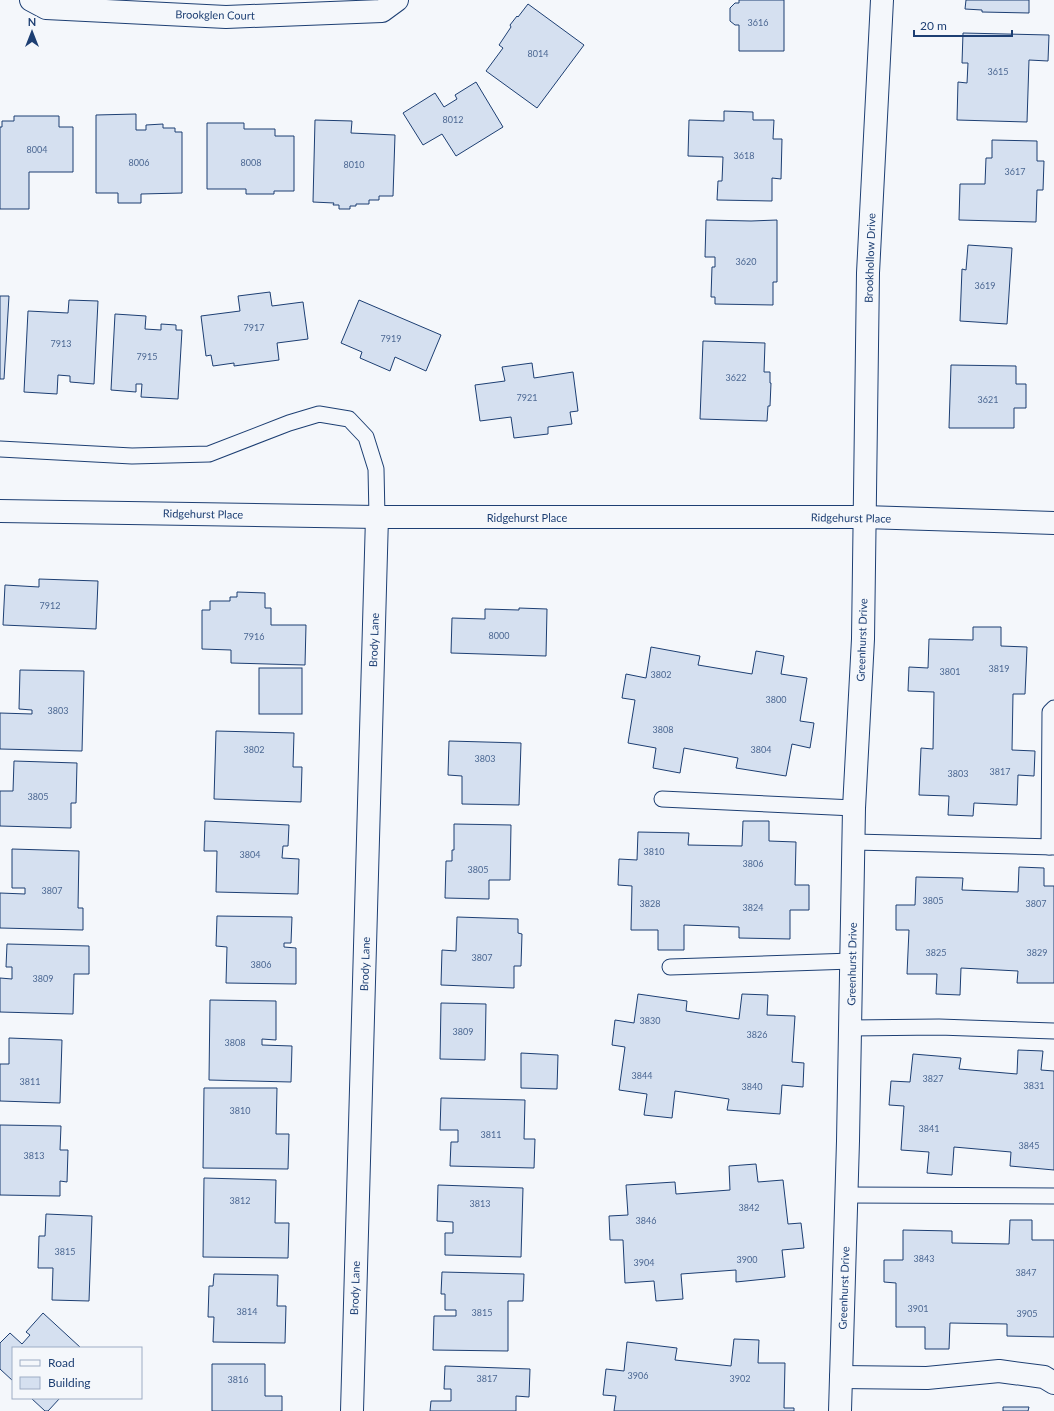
<svg xmlns="http://www.w3.org/2000/svg" width="1054" height="1411" viewBox="0 0 1054 1411" font-family="Lato,sans-serif">
<rect width="100%" height="100%" fill="#f4f7fb"/>
<g fill="#d5e0f0" stroke="#1d3f73">
<path d="M739,0H784V51H739V25H735L730,21V8L735,3H739Z"/>
<path d="M966,0H1029V13L982,12V10L965,9Z"/>
<path d="M528,4L584,45L537,108L486,71L503,48L499,45L511,27L510,25L517,16L518,17Z"/>
<path d="M963,33L1049,35L1048,61L1029,60L1027,122L957,120L958,82L967,83L968,63H962Z"/>
<path d="M476,82L503,127L456,156L442,134L423,145L403,113L435,93L444,107L457,99L455,95Z"/>
<path d="M724,111L753,112V120H774L773,139H782L781,179L772,178V201L717,200L718,181H722L723,157L688,156L689,120L724,121Z"/>
<path d="M136,114V130H146V125L163,124V128H175V132H182V193L141,194V203H118V193H96V115Z"/>
<path d="M14,116H59V127H73V172H29V209H0V127H2V121H14Z"/>
<path d="M315,120L352,121L351,133L395,135L393,196H379V200H369V204H356V206H350V209H339V205H333L334,203L313,202Z"/>
<path d="M207,123H244V129H275V136H294V191H274V194H246V189H207Z"/>
<path d="M992,140L1037,141V161H1044L1043,190H1037L1036,222L959,220L960,184H985L986,158H992Z"/>
<path d="M706,220L751,221L777,220V282H773V305L715,304V297H711L712,267H715V257H705Z"/>
<path d="M968,245L1012,248L1007,324L960,321L962,269L966,270Z"/>
<path d="M270,292L272,306L303,302L308,339L277,343L279,360L234,366V363L213,366L211,355L206,356L201,316L240,311L238,296Z"/>
<path d="M0,296H9L4,379H0Z"/>
<path d="M69,300L98,301L94,384L70,382V376L58,375L57,394L24,392L28,311L68,313Z"/>
<path d="M359,300L441,335L426,371L395,357L390,371L360,358L362,352L341,343Z"/>
<path d="M115,314L146,316L145,329L161,330V324L176,325V330H182L178,399L141,397L142,384H136V392L111,390Z"/>
<path d="M703,341L765,343L764,372H770V383H771L770,406H768L767,421L700,419Z"/>
<path d="M532,363L534,378L573,372L578,411L570,412L572,424L548,427V434L514,438L511,417L480,421L475,385L505,381L502,367Z"/>
<path d="M951,365L1016,366V384H1026V408H1014V428H949Z"/>
<path d="M39,579L98,581L96,629L3,625L5,585L39,587Z"/>
<path d="M237,592L265,593V608H271V625H306L305,665L231,663V650L202,649V610H210V601H230V597H237Z"/>
<path d="M519,608L547,609L546,656L451,653L452,618L485,619V609L519,610Z"/>
<path d="M973,627H1001V646L1027,647L1025,694H1013L1012,750L1035,751L1034,776L1018,775L1017,805L974,803L973,816L948,815L949,796L919,795L921,748L933,749L934,692L908,691L909,667L928,668L929,639L973,640Z"/>
<path d="M651,647L700,656L698,665L752,674L756,651L784,656L781,674L807,678L800,721L814,723L810,748L792,744L786,776L736,768L738,758L684,748L680,773L653,768L656,748L628,743L635,700L622,698L626,674L646,678Z"/>
<rect x="259" y="668" width="43" height="46"/>
<path d="M20,670L84,671L82,751L0,749V713L32,714V710L19,709Z"/>
<path d="M216,731L294,733L293,767H302L301,802L214,799Z"/>
<path d="M449,741L521,743L519,805L462,804V776L448,775Z"/>
<path d="M14,761L77,763L76,803H71V828L0,826V791H13Z"/>
<path d="M205,821L289,825L288,846H283L282,858L299,859L298,894L216,892L217,851H204Z"/>
<path d="M743,821H769V841L796,842L795,885H809V910H790V939L739,938V927L684,925V950H658V930H631L632,886L618,885L619,859L637,860L638,832L689,833L688,845L742,846Z"/>
<path d="M454,824L511,825L510,880H489V899L445,898L446,861H452V850H454Z"/>
<path d="M12,849L79,851L78,908H83V930L0,928V893L25,894V888H12Z"/>
<path d="M1019,867L1044,868V886H1054V983H1017L1018,971L961,968L960,995L936,994L937,974H907L909,930H896V905H915L916,877L963,878L962,890L1018,892Z"/>
<path d="M217,916L292,917L291,943H284V947L296,948V984L226,983L227,947L216,946Z"/>
<path d="M457,917L518,919V933L522,934L521,966H514V988L441,985L442,950L456,951Z"/>
<path d="M7,944L89,946V974H74L73,1014L0,1012V978L12,979V967H6Z"/>
<path d="M638,994L687,1001L686,1011L739,1019L742,994L768,995L767,1015L795,1016L792,1062L804,1063L803,1087L782,1085L780,1114L727,1110L729,1099L675,1091L672,1118L644,1115L647,1094L619,1090L625,1047L612,1045L615,1020L634,1023Z"/>
<path d="M210,1000L276,1001V1040L262,1039V1045L292,1046L291,1082L209,1080Z"/>
<path d="M441,1003L486,1004L485,1060L440,1059Z"/>
<path d="M9,1038L62,1040L60,1103L0,1101V1064H9Z"/>
<path d="M1018,1050L1043,1051L1041,1070L1054,1071V1170L1010,1166L1011,1152L954,1147L952,1175L927,1173L929,1152L901,1150L904,1106L889,1105L891,1081L910,1082L913,1054L961,1058L959,1069L1017,1074Z"/>
<path d="M521,1053L558,1055L557,1089L521,1088Z"/>
<path d="M204,1088H277L276,1134H289L288,1169L203,1168Z"/>
<path d="M441,1098L525,1100L524,1139H535L534,1168L450,1166L451,1142H458V1130H440Z"/>
<path d="M0,1125L61,1126L60,1150H68L67,1182L60,1181V1196L0,1195Z"/>
<path d="M756,1164L758,1182L783,1180L788,1224L801,1223L804,1248L782,1250L785,1277L736,1282V1270L681,1274L683,1299L656,1301L654,1281L625,1283L623,1240H610L609,1216L628,1215L626,1185L675,1182L676,1194L730,1190L729,1166Z"/>
<path d="M204,1178L276,1180L275,1223H289L288,1258L203,1257Z"/>
<path d="M438,1185L523,1188L521,1257L445,1255V1233H453V1222L437,1221Z"/>
<path d="M46,1214L92,1216L89,1301L52,1300L53,1268H38L39,1236H45Z"/>
<path d="M1010,1220H1032V1240H1054V1337L1007,1336V1324L950,1323L949,1349H925V1327H896V1283L884,1282V1260H903V1230L952,1231V1243L1009,1244Z"/>
<path d="M442,1272L524,1274L523,1301H508V1351L433,1350L434,1316H456V1310H445V1294H441Z"/>
<path d="M214,1274L278,1275L277,1306H286L285,1343L213,1342L214,1317H208L209,1286H213Z"/>
<path d="M43,1313L81,1348H13V1381L0,1369V1343L10,1333L22,1344L30,1335L26,1332Z"/>
<path d="M734,1339L759,1340L758,1363H785L784,1408H794V1411H614L616,1396L603,1395L606,1369L624,1371L627,1342L677,1348L675,1360L731,1366Z"/>
<path d="M212,1364H265V1396H282V1411H212Z"/>
<path d="M445,1366L530,1369L529,1397L516,1396V1411H430L431,1401H451V1389H444Z"/>
<path d="M31,1398H60L48,1411H45Z"/>
<path d="M1003,1407H1029L1028,1411H1003Z"/>
</g>
<g fill="none" stroke-linecap="round" stroke-linejoin="round">
<defs>
<g id="lane">
<path d="M0,449L132,456L209,454L289,423L319,414L349,419L366,437L376,469L377,517"/>
<path d="M662,799L854,808"/>
<path d="M854,842L1054,847"/>
<path d="M1049,847L1050,712L1054,708"/>
<path d="M670,967L852,961"/>
<path d="M850,1028L939,1027L1054,1031"/>
<path d="M847,1195L1054,1196"/>
</g>
<g id="street">
<path d="M31,0L46,8L226,17L382,11L397,0"/>
<path d="M0,511L377,517H864L1054,523"/>
<path d="M841,1377L927,1378L999,1371L1044,1377L1054,1383"/>
<path d="M352,1411L377,517"/>
<path d="M840,1411L848,1141L854,808L863,639L868,273L882,0"/>
</g>
</defs>
<use href="#lane" stroke="#1d3f73" stroke-width="17"/>
<use href="#street" stroke="#1d3f73" stroke-width="24"/>
<use href="#lane" stroke="#f4f7fb" stroke-width="15"/>
<use href="#street" stroke="#f4f7fb" stroke-width="22"/>
</g>
<g text-anchor="middle" stroke-width="3" stroke-linejoin="round" paint-order="stroke">
<g font-size="9" fill="#4b6792">
<text x="758" y="26">3616</text>
<text x="538" y="57">8014</text>
<text x="998" y="75">3615</text>
<text x="453" y="123">8012</text>
<text x="37" y="153">8004</text>
<text x="744" y="159">3618</text>
<text x="139" y="166">8006</text>
<text x="251" y="166">8008</text>
<text x="354" y="168">8010</text>
<text x="1015" y="175">3617</text>
<text x="746" y="265">3620</text>
<text x="985" y="289">3619</text>
<text x="254" y="331">7917</text>
<text x="391" y="342">7919</text>
<text x="61" y="347">7913</text>
<text x="147" y="360">7915</text>
<text x="736" y="381">3622</text>
<text x="527" y="401">7921</text>
<text x="988" y="403">3621</text>
<text x="50" y="609">7912</text>
<text x="499" y="639">8000</text>
<text x="254" y="640">7916</text>
<text x="999" y="672">3819</text>
<text x="950" y="675">3801</text>
<text x="661" y="678">3802</text>
<text x="776" y="703">3800</text>
<text x="58" y="714">3803</text>
<text x="663" y="733">3808</text>
<text x="254" y="753">3802</text>
<text x="761" y="753">3804</text>
<text x="485" y="762">3803</text>
<text x="1000" y="775">3817</text>
<text x="958" y="777">3803</text>
<text x="38" y="800">3805</text>
<text x="654" y="855">3810</text>
<text x="250" y="858">3804</text>
<text x="753" y="867">3806</text>
<text x="478" y="873">3805</text>
<text x="52" y="894">3807</text>
<text x="933" y="904">3805</text>
<text x="650" y="907">3828</text>
<text x="1036" y="907">3807</text>
<text x="753" y="911">3824</text>
<text x="936" y="956">3825</text>
<text x="1037" y="956">3829</text>
<text x="482" y="961">3807</text>
<text x="261" y="968">3806</text>
<text x="43" y="982">3809</text>
<text x="650" y="1024">3830</text>
<text x="463" y="1035">3809</text>
<text x="757" y="1038">3826</text>
<text x="235" y="1046">3808</text>
<text x="642" y="1079">3844</text>
<text x="933" y="1082">3827</text>
<text x="30" y="1085">3811</text>
<text x="1034" y="1089">3831</text>
<text x="752" y="1090">3840</text>
<text x="240" y="1114">3810</text>
<text x="929" y="1132">3841</text>
<text x="491" y="1138">3811</text>
<text x="1029" y="1149">3845</text>
<text x="34" y="1159">3813</text>
<text x="240" y="1204">3812</text>
<text x="480" y="1207">3813</text>
<text x="749" y="1211">3842</text>
<text x="646" y="1224">3846</text>
<text x="65" y="1255">3815</text>
<text x="924" y="1262">3843</text>
<text x="747" y="1263">3900</text>
<text x="644" y="1266">3904</text>
<text x="1026" y="1276">3847</text>
<text x="918" y="1312">3901</text>
<text x="247" y="1315">3814</text>
<text x="482" y="1316">3815</text>
<text x="1027" y="1317">3905</text>
<text x="638" y="1379">3906</text>
<text x="487" y="1382">3817</text>
<text x="740" y="1382">3902</text>
<text x="238" y="1383">3816</text>
</g>
<g font-size="11" fill="#1d3f73" stroke="#f4f7fb">
<text transform="translate(215 15) rotate(1)" y="4">Brookglen Court</text>
<text transform="translate(870 258) rotate(-88)" y="4">Brookhollow Drive</text>
<text transform="translate(203 514) rotate(1)" y="4">Ridgehurst Place</text>
<text x="527" y="522">Ridgehurst Place</text>
<text transform="translate(851 518) rotate(1)" y="4">Ridgehurst Place</text>
<text transform="translate(374 640) rotate(-88)" y="4">Brody Lane</text>
<text transform="translate(862 640) rotate(-88)" y="4">Greenhurst Drive</text>
<text transform="translate(365 964) rotate(-88)" y="4">Brody Lane</text>
<text transform="translate(852 964) rotate(-89)" y="4">Greenhurst Drive</text>
<text transform="translate(355 1288) rotate(-88)" y="4">Brody Lane</text>
<text transform="translate(844 1288) rotate(-88)" y="4">Greenhurst Drive</text>
</g>
</g>
<rect x="12" y="1347" width="130" height="52" fill="#f4f7fb" stroke="#9eadc5"/>
<rect x="20" y="1360" width="20" height="6" fill="#f4f7fb" stroke="#9eadc5"/>
<text x="48" y="1367" font-size="12" fill="#1d3f73">Road</text>
<rect x="20" y="1377" width="20" height="12" fill="#d5e0f0" stroke="#9eadc5"/>
<text x="48" y="1387" font-size="12" fill="#1d3f73">Building</text>
<g transform="translate(32 32)" stroke="#f4f7fb" stroke-width="3" paint-order="stroke">
<path d="M0-3L7 15L0 10L-7 15Z" fill="#1d3f73"/>
<text y="-6" font-size="11" font-weight="bold" text-anchor="middle" fill="#1d3f73">N</text>
</g>
<path d="M914 30v6h98v-6" fill="none" stroke="#1d3f73" stroke-width="2"/>
<text x="920" y="30" font-size="12" fill="#1d3f73" stroke="#f4f7fb" stroke-width="3" paint-order="stroke">20 m</text>
</svg>
